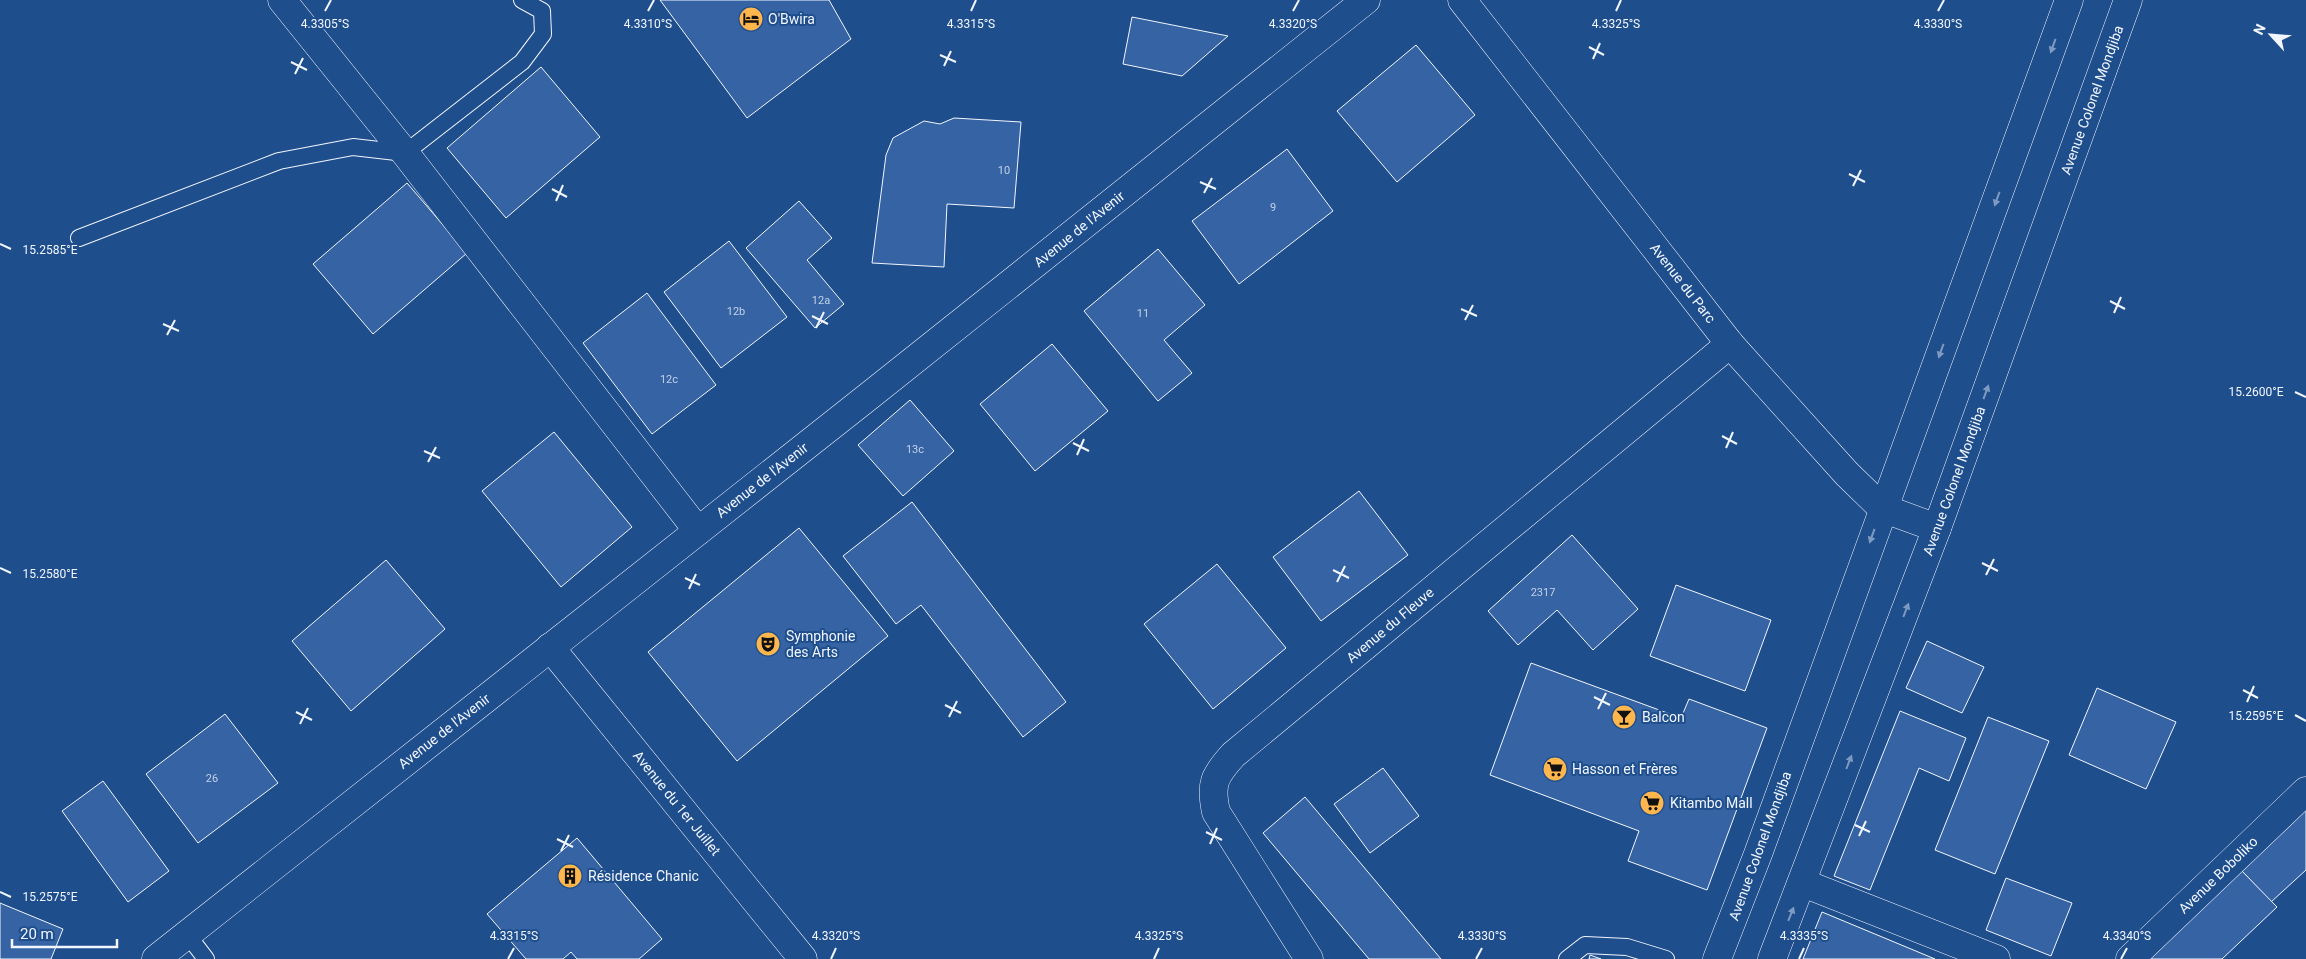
<svg xmlns="http://www.w3.org/2000/svg" width="2306" height="959" viewBox="0 0 2306 959" font-family="Roboto,sans-serif">
<rect width="100%" height="100%" fill="#1f4e8c"/>
<g fill="#3563a3" stroke="#f2f6ff">
<path d="M660,0H829L851,39L747,118Z"/>
<path d="M1132,17L1228,36L1182,76L1123,64Z"/>
<path d="M1416,45L1475,115L1397,182L1337,111Z"/>
<path d="M541,67L600,137L506,218L447,148Z"/>
<path d="M954,118L1021,122L1014,208L947,204L944,267L872,263L886,155L893,138L924,121L940,124Z"/>
<path d="M1287,149L1333,211L1239,284L1192,221Z"/>
<path d="M407,183L467,253L373,334L313,264Z"/>
<path d="M799,201L832,238L807,260L844,304L815,328L746,248Z"/>
<path d="M729,241L787,317L721,368L664,292Z"/>
<path d="M1158,249L1205,305L1164,340L1192,373L1158,401L1084,311Z"/>
<path d="M647,293L716,385L652,434L583,343Z"/>
<path d="M1052,344L1108,411L1035,471L980,404Z"/>
<path d="M910,400L954,451L903,496L858,445Z"/>
<path d="M554,432L632,527L561,587L482,491Z"/>
<path d="M1359,491L1408,555L1321,621L1273,557Z"/>
<path d="M912,502L1066,702L1023,737L921,605L896,624L843,556Z"/>
<path d="M799,528L888,636L737,761L648,652Z"/>
<path d="M1572,535L1638,609L1593,650L1557,610L1518,645L1488,611Z"/>
<path d="M386,560L445,629L351,711L292,641Z"/>
<path d="M1217,564L1286,648L1213,709L1144,624Z"/>
<path d="M1676,585L1771,620L1745,691L1650,656Z"/>
<path d="M1927,641L1984,667L1962,713L1906,688Z"/>
<path d="M1531,663L1681,718L1689,699L1767,728L1707,890L1628,861L1639,831L1490,775Z"/>
<path d="M2097,688L2176,722L2146,789L2069,755Z"/>
<path d="M1900,711L1966,738L1949,781L1919,768L1870,890L1834,876Z"/>
<path d="M225,714L278,783L198,843L146,774Z"/>
<path d="M1988,717L2049,741L1995,874L1935,850Z"/>
<path d="M1383,768L1419,816L1370,853L1334,804Z"/>
<path d="M103,781L169,871L128,902L62,811Z"/>
<path d="M1305,797L1441,959H1369L1263,833Z"/>
<path d="M2306,805V870L2271,902L2239,868Z"/>
<path d="M577,838L662,939L639,959H577L571,952L563,959H526L487,914Z"/>
<path d="M2239,868L2277,907L2222,959H2151L2147,955Z"/>
<path d="M2006,878L2072,903L2051,956L1986,930Z"/>
<path d="M0,903L63,929L51,959H0Z"/>
<path d="M1822,912L1935,959H1803Z"/>
<path d="M1590,955L1601,959H1589Z"/>
</g>
<g fill="none" stroke-linecap="round" stroke-linejoin="round">
<defs>
<g id="lane">
<path d="M79,238L279,161L353,147L405,153L522,62L543,34L542,11L522,0"/>
<path d="M187,934L206,959"/>
<path d="M1567,959L1585,945L1627,947L1666,959"/>
</g>
<g id="street">
<path d="M282,0L405,153L698,531"/>
<path d="M1462,0L1730,344L1847,474L1882,508L1937,528"/>
<path d="M550,647L803,959"/>
<path d="M1803,883L1996,959"/>
<path d="M156,959L869,396L1366,0"/>
<path d="M1309,959L1216,812C1210,784 1214,776 1233,755L1730,344"/>
<path d="M2130,959L2306,791"/>
</g>
<g id="primary">
<path d="M1717,959L1758,854L2069,0"/>
<path d="M1772,959L1937,528L2128,0"/>
</g>
</defs>
<use href="#lane" stroke="#f2f6ff" stroke-width="18"/>
<use href="#street" stroke="#f2f6ff" stroke-width="29"/>
<use href="#primary" stroke="#f2f6ff" stroke-width="29"/>
<use href="#lane" stroke="#1f4e8c" stroke-width="16"/>
<use href="#street" stroke="#1f4e8c" stroke-width="28"/>
<use href="#primary" stroke="#1f4e8c" stroke-width="28"/>
</g>
<defs><path id="oneway-solid" d="M-6-.8H1V-3.2L6.5 0L1 3.2V.8H-6Z" transform="scale(1.25)"/></defs>
<g fill="#7e9ac0">
<use href="#oneway-solid" transform="translate(2053 46) rotate(110)"/>
<use href="#oneway-solid" transform="translate(1997 199) rotate(110)"/>
<use href="#oneway-solid" transform="translate(1941 351) rotate(110)"/>
<use href="#oneway-solid" transform="translate(1986 392) rotate(-70)"/>
<use href="#oneway-solid" transform="translate(1872 536) rotate(110)"/>
<use href="#oneway-solid" transform="translate(1906 610) rotate(-69)"/>
<use href="#oneway-solid" transform="translate(1849 762) rotate(-69)"/>
<use href="#oneway-solid" transform="translate(1791 914) rotate(-68)"/>
</g>
<path fill="none" stroke="#f2f6ff" stroke-width="2" d="M325,11L331,0M648,11L654,0M971,11L976,0M1293,11L1299,0M1616,11L1621,0M1938,11L1944,0M1589,47L1604,55M940,55L956,62M1593,59L1600,43M291,62L307,70M944,66L951,51M295,74L303,58M1849,174L1865,182M1200,182L1216,189M1853,186L1861,170M552,189L567,197M1204,193L1212,178M556,201L563,185M0,244L11,249M2110,301L2125,309M1461,309L1477,316M2114,313L2121,297M812,316L828,324M1465,320L1473,305M163,324L179,331M816,328L824,312M167,335L175,320M2295,392L2306,397M1722,436L1737,444M1073,443L1089,451M1726,448L1733,432M424,451L440,458M1077,455L1084,439M428,462L436,447M1982,563L1998,571M0,568L11,573M1333,570L1349,578M1986,575L1994,559M685,578L700,585M1337,582L1345,566M689,589L696,574M2243,690L2258,698M1594,697L1610,705M2247,702L2254,686M945,705L961,713M1598,709L1606,693M296,712L312,720M2295,715L2306,721M949,717L957,701M300,724L308,708M1855,825L1870,832M1206,832L1222,840M1859,836L1866,821M557,839L573,847M1210,844L1217,828M561,851L569,835M0,892L11,897M508,959L514,948M831,959L836,948M1154,959L1159,948M1476,959L1482,948M1799,959L1804,948M2121,959L2127,948"/>
<defs>
<symbol id="hotel-disc" viewBox="-11 -11 22 22"><circle r="9.5" fill="#ffb74d" stroke="#1f4e8c"/><path d="M-6-4.5h1.5V1H6V5H4.5V3h-9V5H-6ZM-4 0a1.8 1.8 0 1 1 3.6 0ZM.5 0V-2.5h3Q6-2.5 6 0Z" fill="#111"/></symbol>
<symbol id="theatre-disc" viewBox="-11 -11 22 22"><circle r="9.5" fill="#ffb74d" stroke="#1f4e8c"/><path d="M-5-5.5Q0-4 5-5.5V0Q5 5 0 6Q-5 5-5 0ZM-3.3-2.5H-1v1.5H-3.3ZM1-2.5H3.3v1.5H1ZM-2.8 1Q0 5.5 2.8 1Z" fill="#111"/></symbol>
<symbol id="bar-disc" viewBox="-11 -11 22 22"><circle r="9.5" fill="#ffb74d" stroke="#1f4e8c"/><path d="M-6-5H6L.8 .8V4.5H3.5V6h-7V4.5H-.8V.8Z" fill="#111"/></symbol>
<symbol id="supermarket-disc" viewBox="-11 -11 22 22"><circle r="9.5" fill="#ffb74d" stroke="#1f4e8c"/><path d="M-6-5.5h2.5l.6 2H6L4.5 2H-2.5L-4.4-4H-6ZM-1.5 3.2a1.3 1.3 0 1 0 .1 0ZM3 3.2a1.3 1.3 0 1 0 .1 0Z" fill="#111"/></symbol>
<symbol id="building-disc" viewBox="-11 -11 22 22"><circle r="9.5" fill="#ffb74d" stroke="#1f4e8c"/><path d="M-4-6H4V6H1V3H-1V6H-4ZM-2.5-4.3h1.7v1.8h-1.7ZM.8-4.3h1.7v1.8H.8ZM-2.5-1h1.7V.8h-1.7ZM.8-1h1.7V.8H.8Z" fill="#111"/></symbol>
</defs>
<g fill-rule="evenodd">
<use href="#hotel-disc" x="737" y="5" width="28" height="28"/>
<use href="#theatre-disc" x="754" y="630" width="28" height="28"/>
<use href="#bar-disc" x="1610" y="703" width="28" height="28"/>
<use href="#supermarket-disc" x="1541" y="755" width="28" height="28"/>
<use href="#supermarket-disc" x="1638" y="789" width="28" height="28"/>
<use href="#building-disc" x="556" y="862" width="28" height="28"/>
</g>
<g text-anchor="middle" stroke-width="4" stroke-linejoin="round" paint-order="stroke">
<g font-size="11" fill="#c3d1e8">
<text x="1004" y="174">10</text>
<text x="1273" y="211">9</text>
<text x="821" y="304">12a</text>
<text x="736" y="315">12b</text>
<text x="1143" y="317">11</text>
<text x="669" y="383">12c</text>
<text x="915" y="453">13c</text>
<text x="1543" y="596">2317</text>
<text x="212" y="782">26</text>
</g>
<g font-size="14" fill="#f2f6ff" stroke="#1f4e8c" text-anchor="start">
<text x="768" y="24">O'Bwira</text>
<text x="786" y="641">Symphonie<tspan x="786" dy="16">des Arts</tspan></text>
<text x="1642" y="722">Balcon</text>
<text x="1572" y="774">Hasson et Frères</text>
<text x="1670" y="808">Kitambo Mall</text>
<text x="588" y="881">Résidence Chanic</text>
</g>
<g font-size="14" fill="#f2f6ff" stroke="#1f4e8c">
<text transform="translate(2092 100) rotate(-70)" y="5">Avenue Colonel Mondjiba</text>
<text transform="translate(1079 229) rotate(-39)" y="5">Avenue de l'Avenir</text>
<text transform="translate(1683 283) rotate(52)" y="5">Avenue du Parc</text>
<text transform="translate(762 480) rotate(-38)" y="5">Avenue de l'Avenir</text>
<text transform="translate(1954 481) rotate(-70)" y="5">Avenue Colonel Mondjiba</text>
<text transform="translate(1390 625) rotate(-40)" y="5">Avenue du Fleuve</text>
<text transform="translate(444 731) rotate(-38)" y="5">Avenue de l'Avenir</text>
<text transform="translate(677 803) rotate(51)" y="5">Avenue du 1er Juillet</text>
<text transform="translate(1760 846) rotate(-70)" y="5">Avenue Colonel Mondjiba</text>
<text transform="translate(2218 875) rotate(-44)" y="5">Avenue Boboliko</text>
</g>
</g>
<g font-size="12" text-anchor="middle" fill="#f2f6ff" stroke="#1f4e8c" stroke-width="4" stroke-linejoin="round" paint-order="stroke">
<text x="325" y="28">4.3305°S</text>
<text x="648" y="28">4.3310°S</text>
<text x="971" y="28">4.3315°S</text>
<text x="1293" y="28">4.3320°S</text>
<text x="1616" y="28">4.3325°S</text>
<text x="1938" y="28">4.3330°S</text>
<text x="50" y="254">15.2585°E</text>
<text x="2256" y="396">15.2600°E</text>
<text x="50" y="578">15.2580°E</text>
<text x="2256" y="720">15.2595°E</text>
<text x="50" y="901">15.2575°E</text>
<text x="514" y="940">4.3315°S</text>
<text x="836" y="940">4.3320°S</text>
<text x="1159" y="940">4.3325°S</text>
<text x="1482" y="940">4.3330°S</text>
<text x="1804" y="940">4.3335°S</text>
<text x="2127" y="940">4.3340°S</text>
</g>
<g transform="translate(2271 35) rotate(296)" stroke="#1f4e8c" stroke-width="4" paint-order="stroke">
<path d="M0-4L9 19L0 12L-9 19Z" fill="#f2f6ff"/>
<text y="-8" font-size="14" font-weight="bold" text-anchor="middle" fill="#f2f6ff">N</text>
</g>
<path d="M12 939v8h105v-8" fill="none" stroke="#f2f6ff" stroke-width="2.5"/>
<text x="20" y="939" font-size="15" fill="#f2f6ff" stroke="#1f4e8c" stroke-width="4" paint-order="stroke">20 m</text>
</svg>
